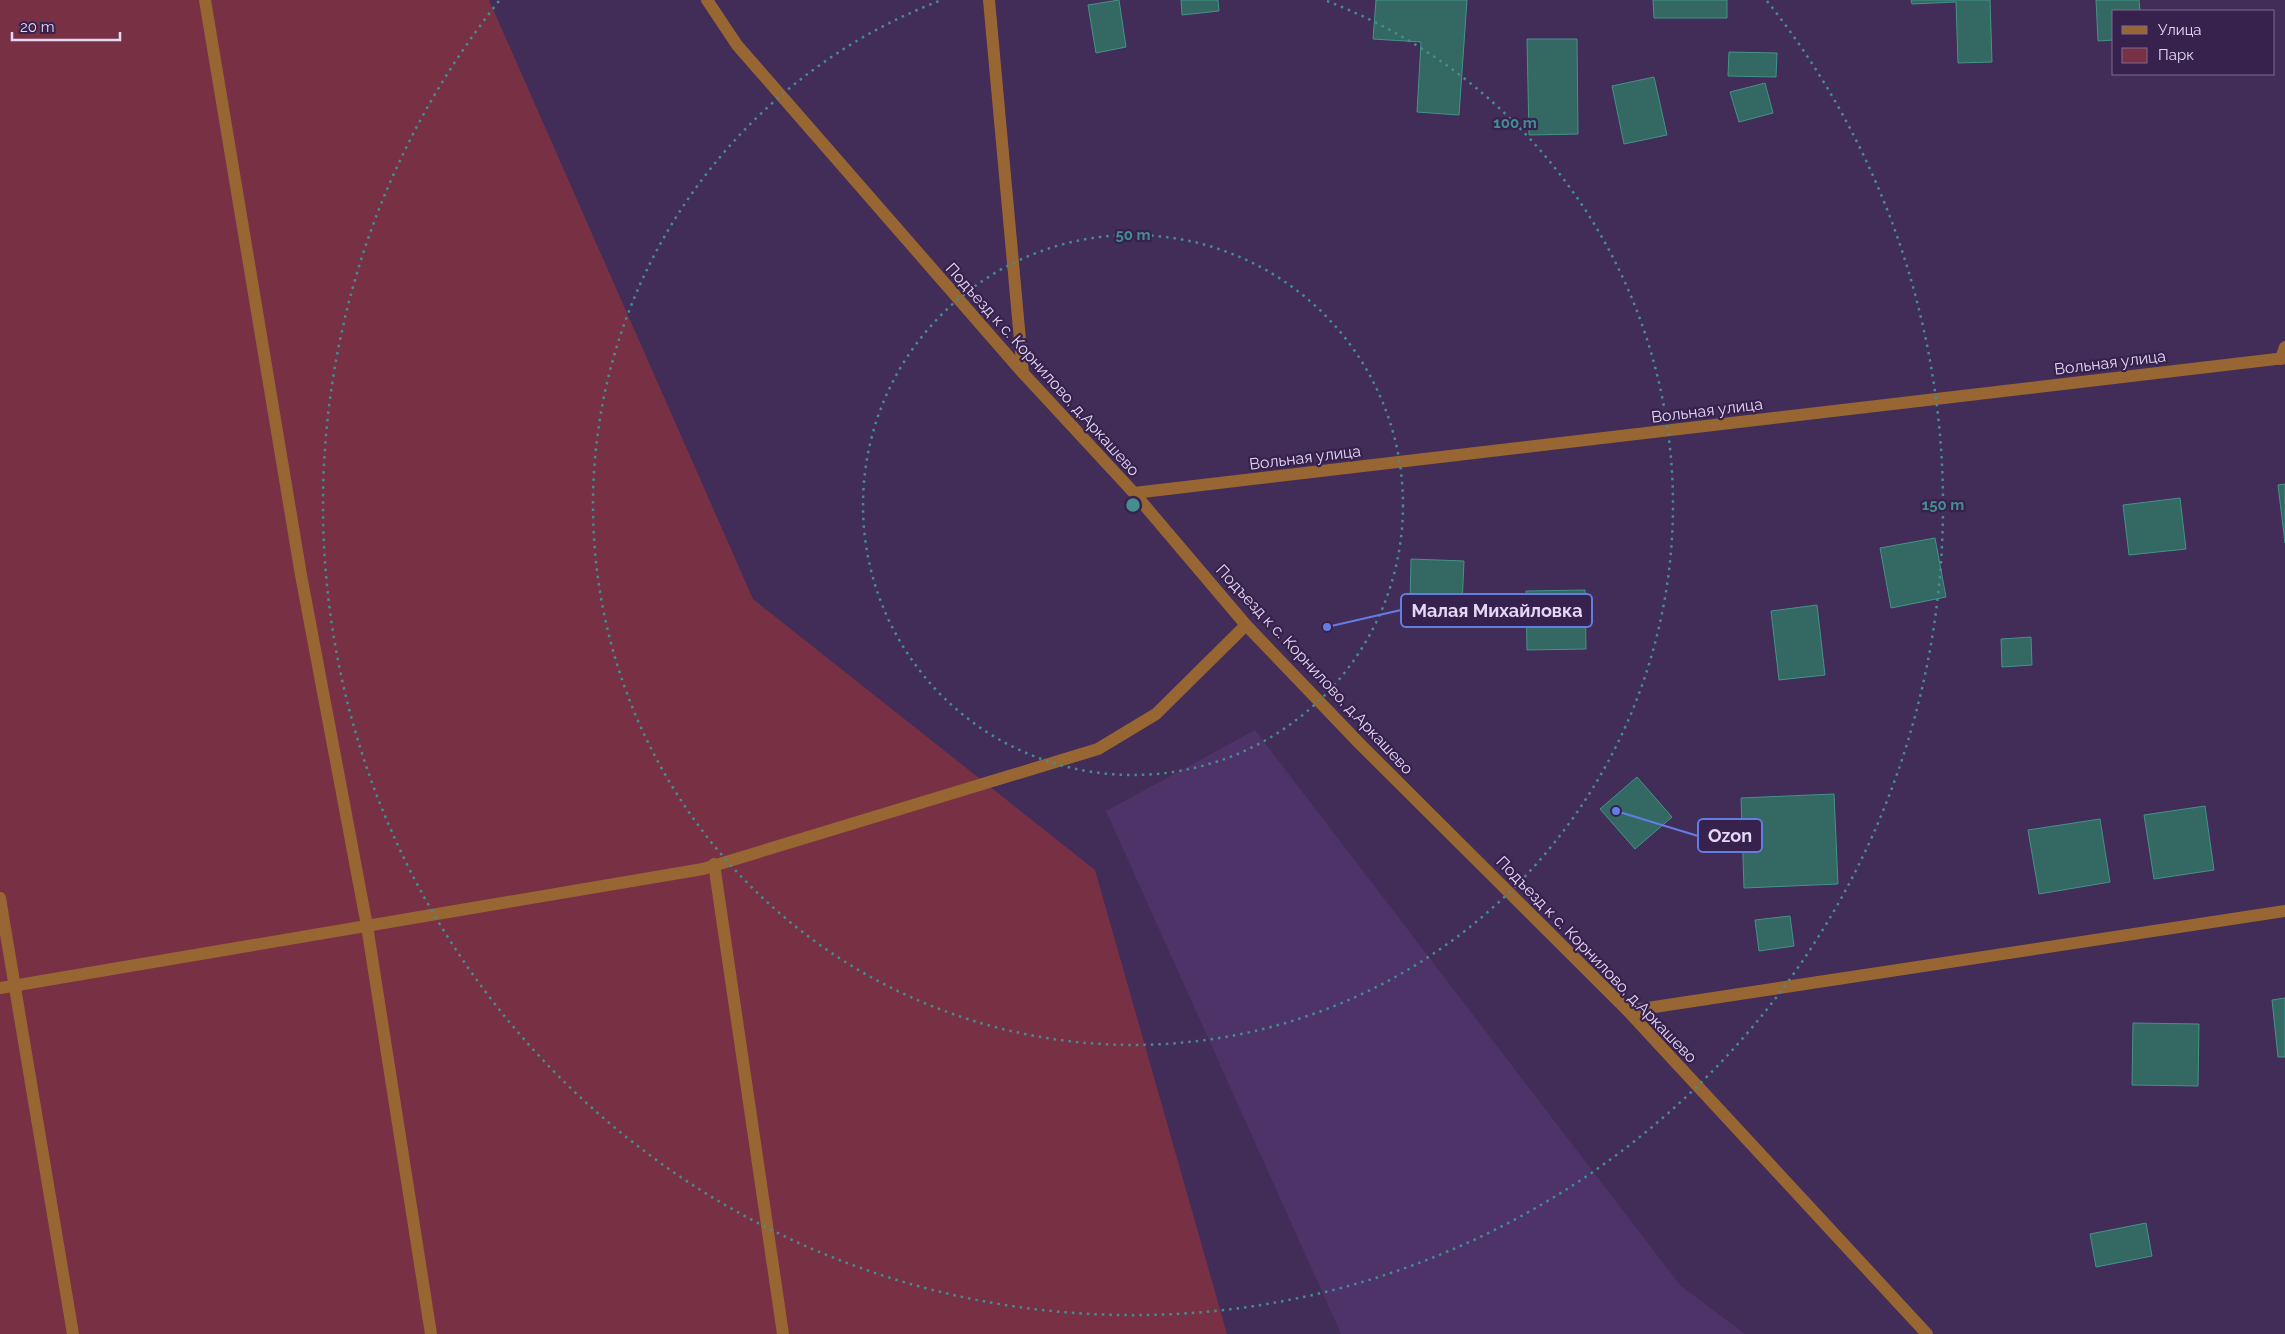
<svg xmlns="http://www.w3.org/2000/svg" width="2285" height="1334" viewBox="0 0 2285 1334" font-family="Raleway,sans-serif">
<rect width="100%" height="100%" fill="#422c58"/>
<path fill="#4d3367" d="M1255,730L1680,1285L1745,1334H1341L1106,811Z"/>
<path fill="#783144" d="M0,0H489L753,599L1095,870L1227,1334H0Z"/>
<g fill="#346862" stroke="#44938a">
<path d="M1119,0L1126,47L1096,53L1088,5Z"/>
<path d="M1181,0H1218L1219,11L1182,15Z"/>
<path d="M1376,0H1467L1459,115L1417,112L1421,42L1373,39Z"/>
<path d="M1653,0H1727V18H1654Z"/>
<path d="M1911,0H1990L1992,62L1958,63L1956,2L1912,4Z"/>
<path d="M2096,0H2139L2140,11H2114V40L2098,41Z"/>
<path d="M1527,39H1577L1578,134L1529,135Z"/>
<path d="M1729,52L1777,53L1776,77L1728,76Z"/>
<path d="M1654,77L1667,135L1624,144L1612,86Z"/>
<path d="M1765,83L1773,113L1739,122L1730,92Z"/>
<path d="M2285,484V543L2278,485Z"/>
<path d="M2180,498L2186,549L2129,555L2123,505Z"/>
<path d="M1935,538L1946,597L1891,608L1880,548Z"/>
<path d="M1411,559L1464,561L1462,605L1410,603Z"/>
<path d="M1585,590L1586,649L1527,650L1526,591Z"/>
<path d="M1817,605L1825,675L1779,680L1771,611Z"/>
<path d="M2031,637L2032,665L2002,667L2001,639Z"/>
<path d="M1637,777L1672,817L1635,849L1600,809Z"/>
<path d="M1834,794L1838,884L1744,888L1741,798Z"/>
<path d="M2205,806L2214,870L2154,879L2144,815Z"/>
<path d="M2100,819L2110,882L2039,894L2028,830Z"/>
<path d="M1790,916L1794,946L1759,951L1755,920Z"/>
<path d="M2285,998V1057H2278L2272,1000Z"/>
<path d="M2133,1023L2199,1024L2198,1086L2132,1085Z"/>
<path d="M2146,1223L2152,1256L2096,1267L2090,1234Z"/>
</g>
<g fill="none" stroke-linecap="round" stroke-linejoin="round">
<g stroke="#976633" stroke-width="12">
<path d="M205,0L301,575L367,926L431,1334"/>
<path d="M707,0L737,45L1023,373L1134,493L1246,625L1360,744L1628,1011L1927,1334"/>
<path d="M989,0L1023,373"/>
<path d="M2281,359L2285,347"/>
<path d="M1134,493L2285,358"/>
<path d="M714,864L783,1334"/>
<path d="M0,898L73,1334"/>
<path d="M0,988L703,869L1098,749L1156,714L1246,625"/>
<path d="M1628,1011L2285,911"/>
</g>
</g>
<g fill="none" stroke="#448e90" stroke-width="2.5" stroke-dasharray="2.5 5">
<circle cx="1133" cy="505" r="270"/>
<path d="M1327 1A540 540 0 1 1 939 1"/>
<path d="M1767 1A810 810 0 1 1 499 1"/>
</g>
<g text-anchor="middle" stroke-width="4.5" stroke-linejoin="round" paint-order="stroke">
<g font-size="16" fill="#e4d8f4" stroke="#37214d">
<text transform="translate(2110 362) rotate(-7)" y="6">Вольная улица</text>
<text transform="translate(1043 369) rotate(48)" y="6">Подъезд к с. Корнилово, д.Аркашево</text>
<text transform="translate(1707 410) rotate(-7)" y="6">Вольная улица</text>
<text transform="translate(1305 457) rotate(-7)" y="6">Вольная улица</text>
<text transform="translate(1315 669) rotate(47)" y="6">Подъезд к с. Корнилово, д.Аркашево</text>
<text transform="translate(1597 959) rotate(46)" y="6">Подъезд к с. Корнилово, д.Аркашево</text>
</g>
</g>
<circle cx="1133" cy="505" r="8" fill="#448e90" stroke="#37214d" stroke-width="2.5"/>
<g font-size="15" text-anchor="middle" font-weight="bold" fill="#448e90" stroke="#37214d" stroke-width="4.5" stroke-linejoin="round" paint-order="stroke">
<text x="1515" y="128">100 m</text>
<text x="1133" y="240">50 m</text>
<text x="1943" y="510">150 m</text>
</g>
<path fill="none" stroke="#637ee2" stroke-width="2" d="M1327 627L1401 610M1616 811L1698 836"/>
<g fill="#637ee2" stroke="#37214d" stroke-width="2">
<circle cx="1327" cy="627" r="5"/>
<circle cx="1616" cy="811" r="5"/>
</g>
<g fill="#37214d" stroke="#637ee2" stroke-width="2">
<rect x="1401" y="594" width="191" height="33" rx="5"/>
<rect x="1698" y="819" width="64" height="33" rx="5"/>
</g>
<g font-size="18" text-anchor="middle" font-weight="bold" fill="#e4d8f4">
<text x="1497" y="617">Малая Михайловка</text>
<text x="1730" y="842">Ozon</text>
</g>
<rect x="2112" y="10" width="162" height="65" fill="#37214d" stroke="#7c6a90"/>
<rect x="2122" y="26" width="25" height="8" fill="#976633" stroke="#7c6a90"/>
<text x="2158" y="35" font-size="15" fill="#e4d8f4">Улица</text>
<rect x="2122" y="48" width="25" height="15" fill="#783144" stroke="#7c6a90"/>
<text x="2158" y="60" font-size="15" fill="#e4d8f4">Парк</text>
<path d="M12 32v8h108v-8" fill="none" stroke="#e4d8f4" stroke-width="2.5"/>
<text x="20" y="32" font-size="15" fill="#e4d8f4" stroke="#37214d" stroke-width="4" paint-order="stroke">20 m</text>
</svg>
